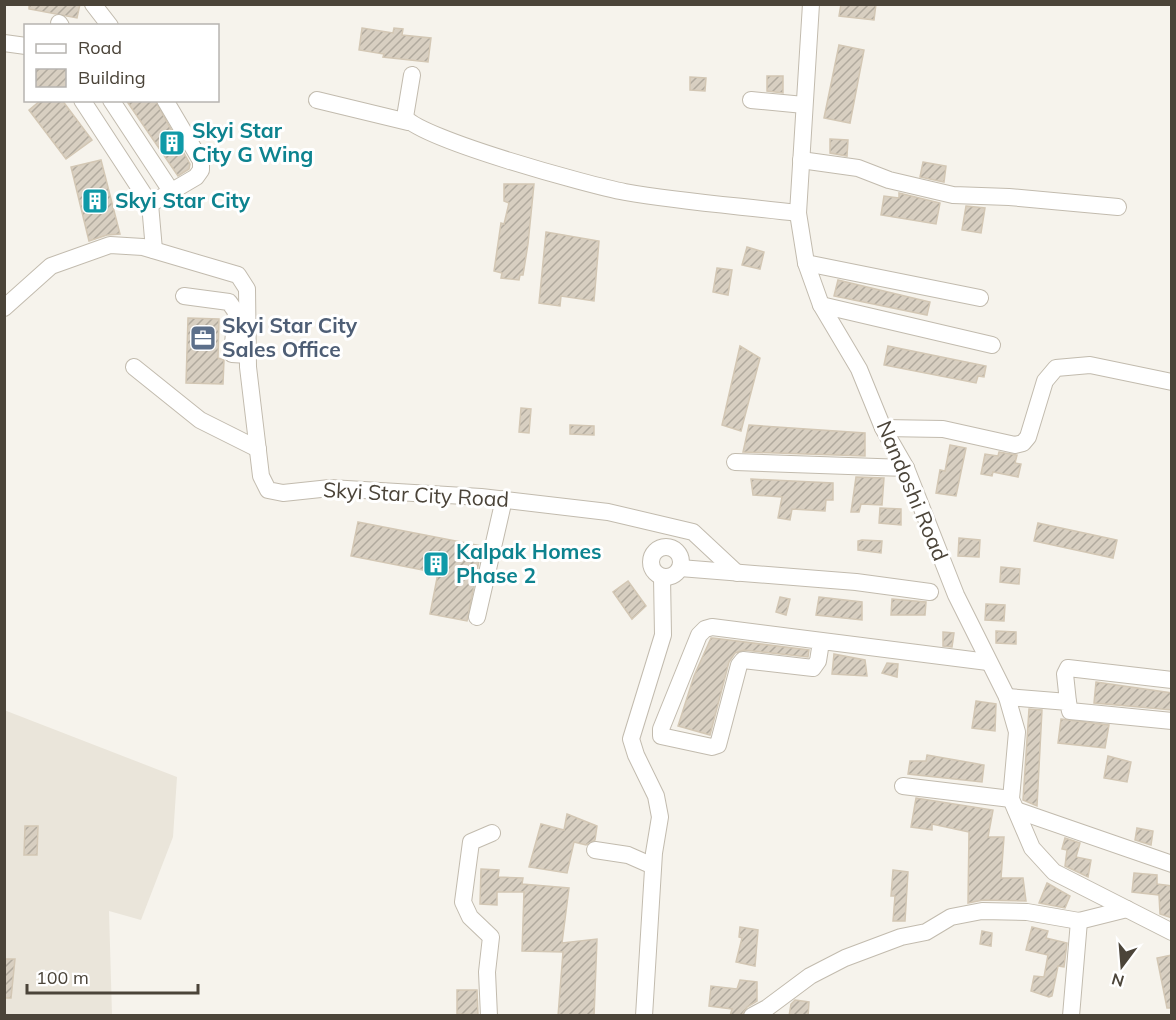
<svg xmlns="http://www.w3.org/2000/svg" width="1176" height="1020" viewBox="0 0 1176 1020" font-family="Mulish,sans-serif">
<defs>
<pattern id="building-hatch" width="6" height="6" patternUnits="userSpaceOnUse" patternTransform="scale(1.5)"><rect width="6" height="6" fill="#d8cfc1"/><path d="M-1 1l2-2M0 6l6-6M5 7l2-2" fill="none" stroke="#b1aa9e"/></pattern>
</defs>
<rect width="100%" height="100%" fill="#f6f3ec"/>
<path fill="#eae5da" d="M4,710L177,777L173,837L141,920L109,911L112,1015H5Z"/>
<g fill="url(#building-hatch)" stroke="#d3c7b4" stroke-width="1.5">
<path d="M29,4H80L77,18L29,9Z"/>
<path d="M841,4H876L874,20L839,16Z"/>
<path d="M362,28L393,33L394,28L403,29L402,35L431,38L428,62L383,57L384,54L359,50Z"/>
<path d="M839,45L864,50L850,123L824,118Z"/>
<path d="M767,76H783V93L767,91Z"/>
<path d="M690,77L706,78L705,91L690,90Z"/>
<path d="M41,100H62L92,140L66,159L29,110Z"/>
<path d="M126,100H155L190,164L189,169L178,176Z"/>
<path d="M830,139L848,140L847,156L830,153Z"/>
<path d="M101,160L120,234L107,235L89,241L71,167Z"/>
<path d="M923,162L946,166L944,182L920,177Z"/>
<path d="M504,184H534L528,244L523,275H520L519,280L501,278L502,273L494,271L501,223L504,224L509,203L504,201Z"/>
<path d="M899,193L940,203L936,224L881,215L884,196L899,198Z"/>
<path d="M966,206L985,208L981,233L962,230Z"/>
<path d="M546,232L599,241L594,301L561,296L560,306L539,303Z"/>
<path d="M747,247L764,252L760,269L742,265Z"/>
<path d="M717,268L732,270L728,295L713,292Z"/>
<path d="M838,280L930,302L927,315L834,296Z"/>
<path d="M188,318L219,319L218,358L224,360L223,384L186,383Z"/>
<path d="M740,346L760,358L741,431L722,425Z"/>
<path d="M888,346L986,366L984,377L978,376L976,383L884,365Z"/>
<path d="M521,408L531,409L529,433L519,432Z"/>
<path d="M570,425L594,426V435L570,434Z"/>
<path d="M749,425L865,433V456L743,452Z"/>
<path d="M950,445L966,448L956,496L936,493L940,470L945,471Z"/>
<path d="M999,452L1017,455L1015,463L1021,464L1018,477L993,472L992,476L981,474L985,454L998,456Z"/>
<path d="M856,477L884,478L882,505L861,504L859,512H851Z"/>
<path d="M751,479L833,483V500H826L825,511L792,509L790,520L778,518L782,497L753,495Z"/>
<path d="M880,508L901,509V525L879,523Z"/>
<path d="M358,522L482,546L467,621L430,614L438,573L351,556Z"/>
<path d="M1038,523L1117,540L1113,558L1034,541Z"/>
<path d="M959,538L980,540L979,557L958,556Z"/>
<path d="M862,540L882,541L881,553L858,550V541Z"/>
<path d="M1001,567L1020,569L1019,584L1000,582Z"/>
<path d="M628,581L646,606L632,619L613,592Z"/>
<path d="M780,597L790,599L786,615L776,612Z"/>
<path d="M819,597L862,602V620L816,615Z"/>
<path d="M892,599L926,602L925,615H891Z"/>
<path d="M986,604L1005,605L1004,621L985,620Z"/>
<path d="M996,631L1016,632V644L996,643Z"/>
<path d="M943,632L954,633L952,647L943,646Z"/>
<path d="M711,638H713L809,650L808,657L744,650L735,653L729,662L710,735L678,726L694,676Z"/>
<path d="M834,654L865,660L867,676L832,674Z"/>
<path d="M887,663L898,664L897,677L882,673Z"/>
<path d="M1096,682L1172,693V710L1094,703Z"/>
<path d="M976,701L996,704L995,731L972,728Z"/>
<path d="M1029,709L1042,710L1037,806L1023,800Z"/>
<path d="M1061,719L1109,725L1105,748L1058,743Z"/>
<path d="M927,755L984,765L982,782L908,774L910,761H926Z"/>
<path d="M1108,756L1131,762L1127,782L1104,778Z"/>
<path d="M916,798L993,810L988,837H1004L1001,878H1023L1026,901L983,900L968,903L969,832L932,824V830L911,827Z"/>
<path d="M567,814L597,826L595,840L586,845L574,842L567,873L529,867L541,824L564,830Z"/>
<path d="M25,826H38L37,855H24Z"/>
<path d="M1137,828L1153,831L1151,845L1135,840Z"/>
<path d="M1065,838L1080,843L1076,857L1091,860L1088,877L1065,866L1067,850L1062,849Z"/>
<path d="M481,869L499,870L498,877L523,878L522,884L569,888L562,943L597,939L594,1016H558L563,952L522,951L524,892H497V905L480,904Z"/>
<path d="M893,870L908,872L905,921H893L895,896H891Z"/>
<path d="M1134,873L1157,875V884L1172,886V918L1160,914L1159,895L1132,892Z"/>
<path d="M1047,883L1070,896L1065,908L1039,903Z"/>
<path d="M740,927L758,930L755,966L736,962L742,938L739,937Z"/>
<path d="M1032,927L1048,931L1046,938L1067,943L1064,967L1058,966L1052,996L1049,997L1031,991L1034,976L1044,977L1048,955L1026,950Z"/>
<path d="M982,931L992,933L991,946L980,944Z"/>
<path d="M1172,955V1008H1167L1157,958Z"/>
<path d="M4,959H15L11,998H4Z"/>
<path d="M740,980L757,982V1001L747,1007L742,1015L730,1016L732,1009L709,1006L711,986L737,989Z"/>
<path d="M457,990H477L478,1015L457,1014Z"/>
<path d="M795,1000L809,1002L808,1016H789L791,1004Z"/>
</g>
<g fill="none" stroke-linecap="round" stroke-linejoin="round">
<defs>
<g id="minor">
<path d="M93,4L110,26"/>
<path d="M811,4L798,213L806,263L821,305L859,369L883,428L906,468L956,595L1007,697L1017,732L1011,799L1032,848L1054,872L1172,932"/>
<path d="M59,23L61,26"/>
<path d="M4,43L26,46"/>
<path d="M412,75L405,117C420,139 592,186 625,192C682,202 740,206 798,213"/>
<path d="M82,100L150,204L154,250"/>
<path d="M111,100L171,191"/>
<path d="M317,100L408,122"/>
<path d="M751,100L804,105"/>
<path d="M801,160L858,168L889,180L953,195L1009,197L1118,207"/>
<path d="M150,204L196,177L201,170V161L165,100"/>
<path d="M806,263L980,298"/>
<path d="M184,296L229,302L236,312L232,354L248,355"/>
<path d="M821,305L992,345"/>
<path d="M4,308L51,266L110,245L143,247L238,275L247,289L248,367L261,476L268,490L283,493L330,488L481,497L608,512L693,532L737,573"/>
<path d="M134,367L200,420L258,449"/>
<path d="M883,428L943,429L1015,445L1023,443L1028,437L1045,381L1056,368L1090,365L1172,382"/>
<path d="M735,462L906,468"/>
<circle cx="666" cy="562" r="15"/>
<path d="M680,568L856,582L930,592"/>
<path d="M477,617L504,499"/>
<path d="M821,642L818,661L813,668L743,660L739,665L718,745L712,747L661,736V729L699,635L705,629L712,627L988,662"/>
<path d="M1007,697L1068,702L1070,711L1172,721"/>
<path d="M1068,702L1065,674L1068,668L1172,680"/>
<path d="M903,786L1011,799"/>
<path d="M1016,810L1172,864"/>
<path d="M595,850L628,855L653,866"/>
<path d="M489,1016L487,972L491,937L470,917L463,902L471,842L492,833"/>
<path d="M644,1016L654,853L660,817L656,796L636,755L631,739L663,635L662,577"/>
<path d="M752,1016L767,1008L810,976L845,958L901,937L926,932L951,917L982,911L1027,912L1079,921L1127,909"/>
<path d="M1071,1016L1079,921"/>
</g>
</defs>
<use href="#minor" stroke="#c2bbae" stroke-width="18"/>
<use href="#minor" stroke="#fff" stroke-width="16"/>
</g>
<defs>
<symbol id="building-square" viewBox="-11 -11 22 22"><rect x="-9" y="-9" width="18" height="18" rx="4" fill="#0f9aa8" stroke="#fff"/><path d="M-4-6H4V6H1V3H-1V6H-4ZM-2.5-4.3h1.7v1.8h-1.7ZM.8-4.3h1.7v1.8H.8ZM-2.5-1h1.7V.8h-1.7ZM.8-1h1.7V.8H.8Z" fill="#fff"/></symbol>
<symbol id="office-square" viewBox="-11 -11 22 22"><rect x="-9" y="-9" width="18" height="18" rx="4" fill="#5c6f8a" stroke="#fff"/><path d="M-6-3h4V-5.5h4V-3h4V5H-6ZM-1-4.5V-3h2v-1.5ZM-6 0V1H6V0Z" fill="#fff"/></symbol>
</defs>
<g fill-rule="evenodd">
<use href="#building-square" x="157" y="128" width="30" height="30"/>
<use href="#building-square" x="80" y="186" width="30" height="30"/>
<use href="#office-square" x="188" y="323" width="30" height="30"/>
<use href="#building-square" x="421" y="549" width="30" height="30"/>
</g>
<g text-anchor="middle" stroke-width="6" stroke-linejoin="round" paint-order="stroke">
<g font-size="21" font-weight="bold" fill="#0d838f" stroke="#fff" text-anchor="start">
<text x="192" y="138">Skyi Star<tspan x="192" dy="24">City G Wing</tspan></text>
<text x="115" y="208">Skyi Star City</text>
<text x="456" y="559">Kalpak Homes<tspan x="456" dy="24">Phase 2</tspan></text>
</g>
<g font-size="21" font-weight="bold" fill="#4e5e75" stroke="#fff" text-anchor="start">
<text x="222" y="333">Skyi Star City<tspan x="222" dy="24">Sales Office</tspan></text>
</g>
<g font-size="21" fill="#4b4439" stroke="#fff">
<text transform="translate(912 491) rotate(67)" y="7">Nandoshi Road</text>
<text transform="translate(416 495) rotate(3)" y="7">Skyi Star City Road</text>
</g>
</g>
<rect width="1176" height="1020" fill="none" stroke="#4b4439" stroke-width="12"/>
<rect x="24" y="24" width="195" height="78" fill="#ffffff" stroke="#b7b4b0" stroke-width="1.5"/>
<rect x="36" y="44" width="30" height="9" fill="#ffffff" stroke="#b7b4b0" stroke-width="1.5"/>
<text x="78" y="54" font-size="18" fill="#4b4439">Road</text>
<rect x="36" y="69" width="30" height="18" fill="url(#building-hatch)" stroke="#b7b4b0" stroke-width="1.5"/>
<text x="78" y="84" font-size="18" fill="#4b4439">Building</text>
<g transform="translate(1122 966) rotate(196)" stroke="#ffffff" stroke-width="4.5" paint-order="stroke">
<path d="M0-4.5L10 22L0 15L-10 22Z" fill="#4b4439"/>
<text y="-9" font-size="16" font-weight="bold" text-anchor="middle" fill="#4b4439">N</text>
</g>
<path d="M27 984v9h171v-9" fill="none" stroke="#4b4439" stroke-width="3"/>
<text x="36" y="984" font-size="18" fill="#4b4439" stroke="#ffffff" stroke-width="4.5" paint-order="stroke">100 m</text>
</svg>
